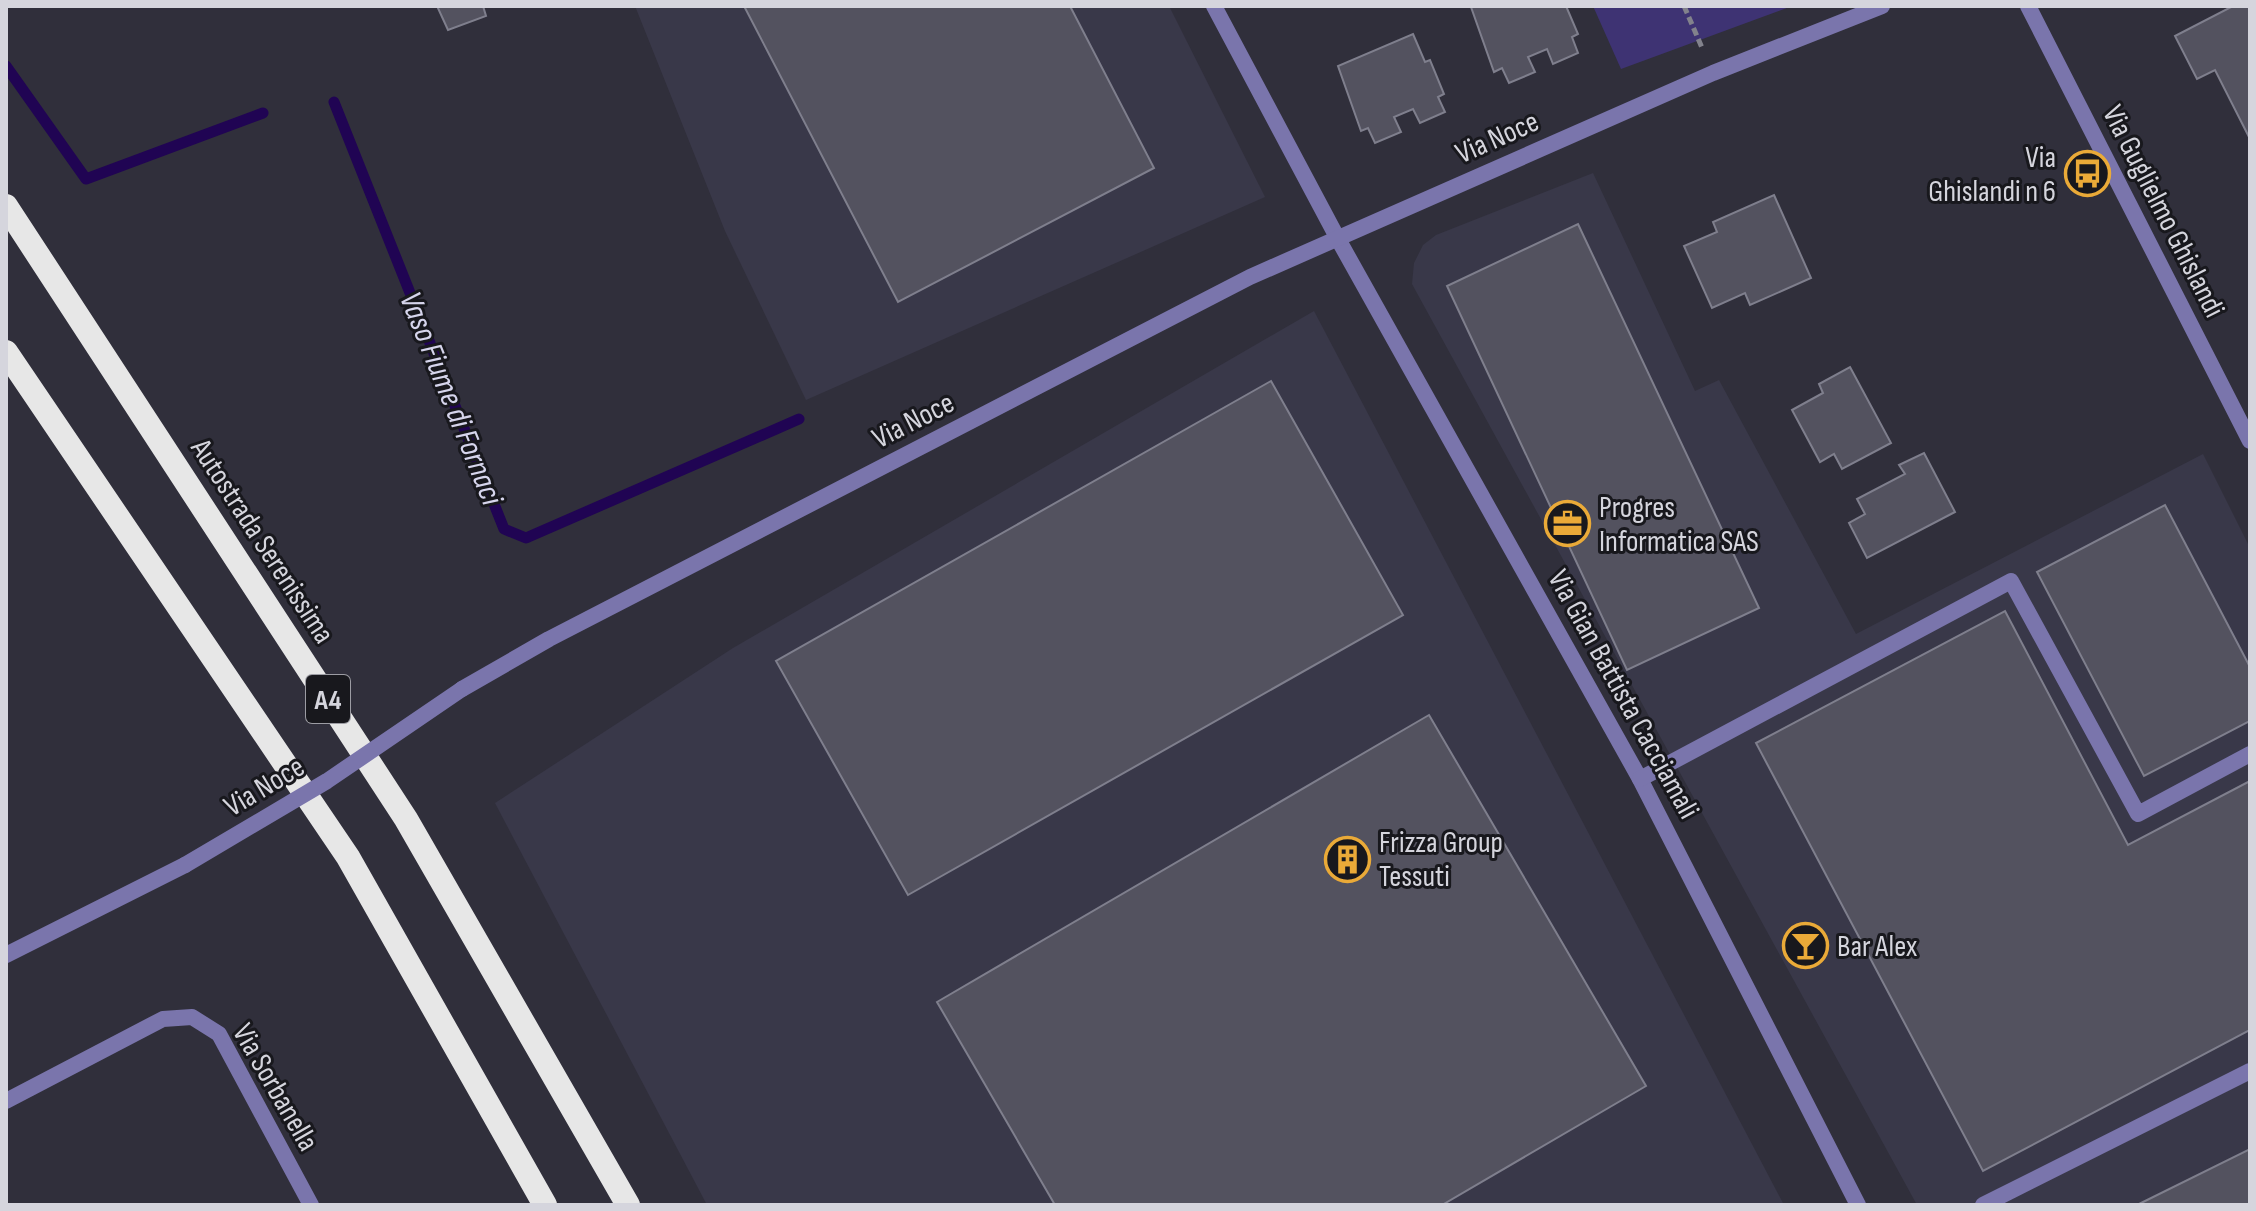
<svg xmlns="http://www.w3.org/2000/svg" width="2256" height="1211" viewBox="0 0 2256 1211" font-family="'Sofia Sans Condensed',sans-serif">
<rect width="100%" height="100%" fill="#302f3b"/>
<g fill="#393849">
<path d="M635,6H1169L1265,197L806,400L725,231Z"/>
<path d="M1593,173L1695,391L1719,380L1856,634L2203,454L2250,548V1205H1917L1412,284L1414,263L1423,245L1436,235Z"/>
<path d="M1314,311L1784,1205H707L495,803L733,648Z"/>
</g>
<path fill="#3e3373" d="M1593,6H1792L1621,69Z"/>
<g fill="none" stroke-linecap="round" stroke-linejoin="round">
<g stroke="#200453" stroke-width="11">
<path d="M6,66L86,179L263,113"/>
<path d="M334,102L504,529L526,538L799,419"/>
</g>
</g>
<g fill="#53525f" stroke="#7f7f8d" stroke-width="2">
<path d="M437,6H483L486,16L448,30Z"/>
<path d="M744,6H1070L1154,168L898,302Z"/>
<path d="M1566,6L1578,34L1572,37L1578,53L1553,64L1547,49L1528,57L1535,72L1509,83L1502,68L1494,72L1471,7Z"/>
<path d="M2233,6H2250V139L2215,70L2197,79L2175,36Z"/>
<path d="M1413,34L1425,62L1430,60L1444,94L1438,97L1445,112L1420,123L1413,109L1394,117L1401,132L1375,143L1368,128L1361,131L1338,66Z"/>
<path d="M1774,195L1811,278L1750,305L1745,293L1712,308L1684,246L1717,232L1713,222Z"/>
<path d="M1578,224L1759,608L1627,670L1447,286Z"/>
<path d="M1850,367L1891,443L1842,469L1834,454L1820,462L1792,410L1823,393L1819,384Z"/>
<path d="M1271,381L1403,615L908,895L776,661Z"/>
<path d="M1924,453L1955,512L1867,558L1849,523L1865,514L1857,499L1905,474L1899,465Z"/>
<path d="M2165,505L2250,667V721L2144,776L2037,572Z"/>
<path d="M2005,611L2128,845L2250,781V1030L1983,1171L1756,743Z"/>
<path d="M1429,715L1646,1086L1442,1205H1055L937,1002Z"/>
<path d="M2250,1149V1205H2137Z"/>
</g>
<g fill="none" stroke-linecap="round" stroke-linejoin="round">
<path stroke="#82828c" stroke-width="5" stroke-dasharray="8 4" stroke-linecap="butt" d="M1684,6L1703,50"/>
<path stroke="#7a75ac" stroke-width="16" d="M6,1101L163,1019L192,1017L219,1034L311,1205"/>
<g stroke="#7a75ac" stroke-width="16">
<path d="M1214,6L1338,239L1640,779L1858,1205"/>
<path d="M2028,6L2250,441"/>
<path d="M462,689L549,639L1250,277L1713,73L1882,6"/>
<path d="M1640,779L2011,581L2138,814L2250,754"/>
<path d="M6,955L185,865"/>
<path d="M1983,1205L2250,1071"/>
</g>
<g stroke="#e7e7e7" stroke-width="24">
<path d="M6,206L406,819L628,1205"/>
<path d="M6,352L348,857L545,1205"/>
</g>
<path stroke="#7a75ac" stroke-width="16" d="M185,865L327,781L462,689"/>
</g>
<defs>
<symbol id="bus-ring" viewBox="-11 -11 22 22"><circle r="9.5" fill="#18181d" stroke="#eaaa38" stroke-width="1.5"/><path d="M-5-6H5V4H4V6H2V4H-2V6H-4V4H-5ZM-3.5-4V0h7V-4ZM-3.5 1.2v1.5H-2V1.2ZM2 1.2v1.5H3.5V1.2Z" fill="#eaaa38"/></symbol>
<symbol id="office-ring" viewBox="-11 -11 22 22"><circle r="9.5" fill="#18181d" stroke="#eaaa38" stroke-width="1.5"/><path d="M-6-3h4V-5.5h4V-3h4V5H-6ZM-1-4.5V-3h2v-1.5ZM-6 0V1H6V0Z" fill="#eaaa38"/></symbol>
<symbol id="building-ring" viewBox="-11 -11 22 22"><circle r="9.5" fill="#18181d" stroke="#eaaa38" stroke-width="1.5"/><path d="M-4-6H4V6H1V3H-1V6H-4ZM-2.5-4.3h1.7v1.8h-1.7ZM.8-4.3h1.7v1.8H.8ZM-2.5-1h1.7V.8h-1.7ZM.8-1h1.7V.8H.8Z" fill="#eaaa38"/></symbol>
<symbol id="bar-ring" viewBox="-11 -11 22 22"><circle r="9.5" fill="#18181d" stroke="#eaaa38" stroke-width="1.5"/><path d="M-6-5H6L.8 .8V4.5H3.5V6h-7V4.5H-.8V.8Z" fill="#eaaa38"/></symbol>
</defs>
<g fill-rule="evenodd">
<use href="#bus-ring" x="2062" y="148" width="51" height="51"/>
<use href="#office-ring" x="1542" y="498" width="51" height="51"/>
<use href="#building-ring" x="1322" y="834" width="51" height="51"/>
<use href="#bar-ring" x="1780" y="920" width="51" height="51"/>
</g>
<g text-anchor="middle" stroke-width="6" stroke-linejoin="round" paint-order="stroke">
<rect fill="#18181d" stroke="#9c9ca3" stroke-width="2" x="306" y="675" width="44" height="48" rx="6"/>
<g font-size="28" font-weight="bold" fill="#d5d5dd">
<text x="328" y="709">A4</text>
</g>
<g font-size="30" fill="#d5d5dd" stroke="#18181d">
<text transform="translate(1497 137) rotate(-24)" y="10">Via Noce</text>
<text transform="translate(2164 211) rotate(63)" y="10">Via Guglielmo Ghislandi</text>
<text transform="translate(913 420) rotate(-27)" y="10">Via Noce</text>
<text transform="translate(263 541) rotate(57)" y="10">Autostrada Serenissima</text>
<text transform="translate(1624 694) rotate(61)" y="10">Via Gian Battista Cacciamali</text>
<text transform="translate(264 786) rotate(-31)" y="10">Via Noce</text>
<text transform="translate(276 1087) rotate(60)" y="10">Via Sorbanella</text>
</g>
<g font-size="30" fill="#d5d5dd" stroke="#18181d" text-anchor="start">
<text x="2056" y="167" text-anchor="end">Via<tspan x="2056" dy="34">Ghislandi n 6</tspan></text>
<text x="1599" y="517">Progres<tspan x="1599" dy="34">Informatica SAS</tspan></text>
<text x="1379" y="852">Frizza Group<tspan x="1379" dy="34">Tessuti</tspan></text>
<text x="1837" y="956">Bar Alex</text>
</g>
<g font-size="32" font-style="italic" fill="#d6d5ec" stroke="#18181d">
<text transform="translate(452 398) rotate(68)" y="11">Vaso Fiume di Fornaci</text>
</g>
</g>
<rect width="2256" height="1211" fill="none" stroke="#d5d5dd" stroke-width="16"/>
</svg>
